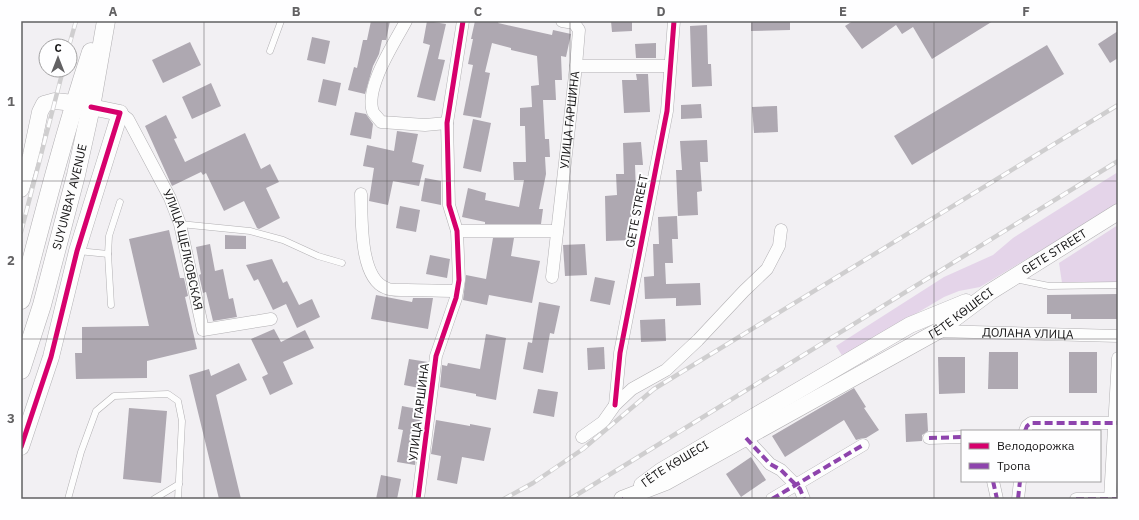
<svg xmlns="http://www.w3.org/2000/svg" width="1139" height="520" viewBox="0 0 1139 520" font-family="'IBM Plex Sans',sans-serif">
<rect width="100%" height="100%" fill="#f2f0f3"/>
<g fill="#e4d4e9">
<path d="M1118,172V204L980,287L959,291L944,297L843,357L836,346L944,277L993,255L1013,238Z"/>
<path d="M1118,225V282L1062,283L1059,263Z"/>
</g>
<g fill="#aea8b1">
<path d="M371,21H390L386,40H382L379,54L373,66L365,94L348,90L354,67L357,68L363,40H367Z"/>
<path d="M427,21L446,24L438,59L445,60L435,101L417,97L430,45L423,43Z"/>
<path d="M475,21H499L498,23L552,35L553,30L571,34L566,57L561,56L562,80H555L556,100H543L545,139H549L550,157H545L546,174L539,209H543L541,224H485V222L462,217L468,188L486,193L485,200L519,207L524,180H514L513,162H526L525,126H520V108L532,107L531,86L539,85L537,56L511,50V48L492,43L485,72L490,73L481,118L463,115L473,65L468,64L473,39H471Z"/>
<path d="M611,21H632V31L612,32Z"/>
<path d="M751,21H790V30L751,31Z"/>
<path d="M853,21H993L932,59L913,27L902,34L896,25L862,49L845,26Z"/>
<path d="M707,25L708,64H711L712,86L692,87L690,26Z"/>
<path d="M1118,31V58L1110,63L1098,44Z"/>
<path d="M312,37L330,41L325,64L307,60Z"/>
<path d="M190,42L201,65L163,83L152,60Z"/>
<path d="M656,43V58H636L635,44Z"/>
<path d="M1047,45L1064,74L912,165L894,136Z"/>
<path d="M636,74H648L650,112L624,113L622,80H637Z"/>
<path d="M323,79L341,83L336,106L318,102Z"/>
<path d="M211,83L221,106L192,119L182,97Z"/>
<path d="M701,104L702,118L681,119V105Z"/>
<path d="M777,106L778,132L754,133L752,107Z"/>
<path d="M355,112L366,114L373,124L371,139L350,135Z"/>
<path d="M166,115L177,138L174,139L185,162L245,133L261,169L270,164L279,182L266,188L280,218L259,229L257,228L244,201L224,211L206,173L203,175L201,172L172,186L145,126Z"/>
<path d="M473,119L491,123L481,172L463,168Z"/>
<path d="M397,131L418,134L412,162L424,165L419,186L393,181L388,205L369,201L374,168L363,166L367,145L394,151Z"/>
<path d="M707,140L708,162H700L702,191L697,192L698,215L678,216L676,170H682L680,141Z"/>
<path d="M641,142L643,165H635L636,191H634L635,213H631L633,240L606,241L605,196L617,195L616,174H624L623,143Z"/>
<path d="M425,178L441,181V205L421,201Z"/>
<path d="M400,206L420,210L416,232L396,228Z"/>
<path d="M677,216L678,239H672L673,263H665L666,284L700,283L701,305L676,306V298L645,299L644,277L654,276L653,244H659L658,217Z"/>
<path d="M169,230L180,278H184L188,296L185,297L197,349L147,361V378L76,379L75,353H82V327L149,326L129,239Z"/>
<path d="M225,235L246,236V249H225Z"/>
<path d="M493,238H514L511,256L540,261L532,303L489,295L487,305L463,300L466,275L486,279Z"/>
<path d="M210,244L215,271L223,269L229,299L233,298L237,317L213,321L206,292L203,293L199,275L201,274L196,247Z"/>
<path d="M585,244L587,275L565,276L563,245Z"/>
<path d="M430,255L450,259L447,278L426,274Z"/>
<path d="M272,259L283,283L287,281L299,305L312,299L320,317L297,328L286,304L273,310L258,279L254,281L246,265Z"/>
<path d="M595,277L615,281L610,305L590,301Z"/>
<path d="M1118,294V319H1071V314H1047V295Z"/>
<path d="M376,295L412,302L413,298H433L428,329L371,319Z"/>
<path d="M539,302L560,306L554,334L550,333L543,373L523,369L528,342L532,343Z"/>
<path d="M665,319L666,341L641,342L640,320Z"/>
<path d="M274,329L281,342L305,330L314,348L283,362L293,384L270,395L262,377L268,374L251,339Z"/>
<path d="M486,334L506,338L496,400L476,396V394L440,387L442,365L447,366L448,363L480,369Z"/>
<path d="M604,347L605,369L588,370L587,348Z"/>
<path d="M989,352H1018V389H988Z"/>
<rect x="1069" y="352" width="28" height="41"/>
<path d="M938,357H965V393L939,394Z"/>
<path d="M409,359L428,362L424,389L404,385Z"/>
<path d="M239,363L247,380L216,395L241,499H219L189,375L209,369L211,376Z"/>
<path d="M854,388L866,407L864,408L879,430L866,438H863L856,440L844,420L785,457L772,436Z"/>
<path d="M538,389L558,392L554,417L533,413Z"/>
<path d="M402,406L422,410L415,465L397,462L403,430L398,429Z"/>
<path d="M129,408L167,411L161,483L123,479Z"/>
<path d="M927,413L928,431L922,435V441L906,442L905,414Z"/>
<path d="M436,420L470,426V424L491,428L484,461L462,457L457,484L437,480L441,456L431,454Z"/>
<path d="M751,457L766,480L741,497L726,474Z"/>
<path d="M381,475L401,479L397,499H376Z"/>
</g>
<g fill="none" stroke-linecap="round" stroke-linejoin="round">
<defs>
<g id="lane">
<path d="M270,51L281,21"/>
<path d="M180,224L250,231L283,240L318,256L342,263"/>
<path d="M78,251L108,254"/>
<path d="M1015,279L1049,286L1118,285"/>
<path d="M111,305L108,254L109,236L120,202"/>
<path d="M68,499L81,452L96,411L114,396L168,394L178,401L182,421L178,499"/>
<path d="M154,499L179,484"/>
</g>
<g id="street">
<path d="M406,21C395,42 364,88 373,112C375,115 379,119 381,122L425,125L447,123"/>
<path d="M576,66H670"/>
<path id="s1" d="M120,113L128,119L170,198L180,224L203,330L271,319"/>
<path d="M361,194C362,218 359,278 386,288C392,291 401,290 407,290C424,290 441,291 457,291"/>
<path d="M457,231H557"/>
<path id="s2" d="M552,277L576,66L579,30L574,23L562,21"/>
<path id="s3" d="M938,331L1118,336"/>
<path d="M615,405L620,353L667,111L674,21"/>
<path d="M1025,431L1027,426L1031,423H1118"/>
<path d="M582,437L603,422L615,405L632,389L666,370L698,340L744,291L767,269L779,246L781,230"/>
<path d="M746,438L770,464L781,470L800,489L804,499"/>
<path d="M929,438L962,437"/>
<path d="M993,481L997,499"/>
<path d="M418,499L436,356L456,298L459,280L457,231L449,205L447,123L463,21"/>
<path d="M772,499L863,445"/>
<path d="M1018,499L1020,481"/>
<path d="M1076,499H1117"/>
<path d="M1110,499L1118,358"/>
</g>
<g id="secondary">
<path d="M21,189L31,155L40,112L44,104L55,101L74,103"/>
<path d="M21,447L51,357L77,251L120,113L91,107"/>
<path id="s4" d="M642,485L661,471L910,325L966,302"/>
<path id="s5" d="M622,499L666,482L938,331L990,292L1118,212"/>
</g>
<g id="primary">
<path d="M21,300C43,216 64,134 91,52"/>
<path id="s6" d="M21,370L42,305L76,175L91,107L106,21"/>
</g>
</defs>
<use href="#lane" stroke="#b2b0b3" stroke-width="7"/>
<use href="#street" stroke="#b2b0b3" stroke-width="13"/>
<use href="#secondary" stroke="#b2b0b3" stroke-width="17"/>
<use href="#primary" stroke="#b2b0b3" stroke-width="19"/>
<use href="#lane" stroke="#fdfdfd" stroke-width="6"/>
<use href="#street" stroke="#fdfdfd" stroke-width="12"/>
<use href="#secondary" stroke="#fdfdfd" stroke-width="16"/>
<use href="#primary" stroke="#fdfdfd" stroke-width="18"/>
<defs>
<g id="rail">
<path d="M69,46L76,21"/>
<path d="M21,232L63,70"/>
<path d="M504,499L533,483L583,449L654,389L1118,105"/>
<path d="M570,499L1118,161"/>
</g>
</defs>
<use href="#rail" stroke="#cfcecf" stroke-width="4.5"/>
<use href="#rail" stroke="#fefeff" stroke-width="3" stroke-dasharray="9" stroke-linecap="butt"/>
<g stroke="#8e44ad" stroke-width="4" stroke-dasharray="8 4" stroke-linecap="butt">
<path d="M1025,431L1027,426L1031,423H1118"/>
<path d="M746,438L770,464L781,470L800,489L804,499"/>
<path d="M929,438L962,437"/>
<path d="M993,481L997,499"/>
<path d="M622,499H623"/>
<path d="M772,499L863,445"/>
<path d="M1018,499L1020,481"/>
<path d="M1076,499H1118"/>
</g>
<defs>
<g id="cycleway">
<path d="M615,405L620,353L667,111L674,21"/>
<path d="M21,447L51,357L77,251L120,113L91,107"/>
<path d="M418,499L436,356L456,298L459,280L457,231L449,205L447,123L463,21"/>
</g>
</defs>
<use href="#cycleway" stroke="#fefeff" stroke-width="8"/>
<use href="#cycleway" stroke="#d6006c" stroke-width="5"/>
</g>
<path fill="none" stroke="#626163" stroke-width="1" stroke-opacity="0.55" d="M204,21V499M387,21V499M570,21V499M752,21V499M934,21V499M21,181H1118M21,339H1118"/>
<g text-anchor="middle" stroke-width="4" stroke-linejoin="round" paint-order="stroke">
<g font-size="12" fill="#151415" stroke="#fefeff">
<text dy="4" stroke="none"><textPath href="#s2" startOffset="158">УЛИЦА ГАРШИНА</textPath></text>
<text dy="4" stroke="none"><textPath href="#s6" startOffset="180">SUYUNBAY AVENUE</textPath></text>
<text transform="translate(637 211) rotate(-79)" y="4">GETE STREET</text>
<text dy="4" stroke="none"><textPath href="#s1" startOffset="153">УЛИЦА ЩЕЛКОВСКАЯ</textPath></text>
<text dy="4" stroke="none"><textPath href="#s5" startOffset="499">GETE STREET</textPath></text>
<text dy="4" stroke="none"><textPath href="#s5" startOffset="387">ГЁТЕ КӨШЕСІ</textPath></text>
<text dy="4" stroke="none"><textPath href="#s3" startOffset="90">ДОЛАНА УЛИЦА</textPath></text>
<text transform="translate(419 412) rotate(-83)" y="4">УЛИЦА ГАРШИНА</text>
<text dy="4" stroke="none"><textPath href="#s4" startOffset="39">ГЁТЕ КӨШЕСІ</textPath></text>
</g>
</g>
<rect width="1139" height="520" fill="none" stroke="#fefeff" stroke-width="44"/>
<rect x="961" y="430" width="140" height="52" fill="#fefeff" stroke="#a1a0a1"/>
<rect x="969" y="443" width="20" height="6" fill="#d6006c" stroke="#a1a0a1"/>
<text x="997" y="450" font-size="12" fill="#151415">Велодорожка</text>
<rect x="969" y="463" width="20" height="6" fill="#8e44ad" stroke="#a1a0a1"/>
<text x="997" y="470" font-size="12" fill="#151415">Тропа</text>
<g transform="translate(58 58)"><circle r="19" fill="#fefeff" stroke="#a1a0a1"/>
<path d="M0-3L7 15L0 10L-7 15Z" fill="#626163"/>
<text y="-6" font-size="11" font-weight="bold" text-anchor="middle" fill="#151415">С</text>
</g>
<rect x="22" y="22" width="1095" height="476" fill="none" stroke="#626163" stroke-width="1.5"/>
<g font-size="13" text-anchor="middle" font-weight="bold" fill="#626163">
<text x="113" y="16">A</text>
<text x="296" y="16">B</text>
<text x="478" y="16">C</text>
<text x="661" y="16">D</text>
<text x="843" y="16">E</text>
<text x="1026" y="16">F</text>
<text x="11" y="106">1</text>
<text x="11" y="265">2</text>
<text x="11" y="423">3</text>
</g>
</svg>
